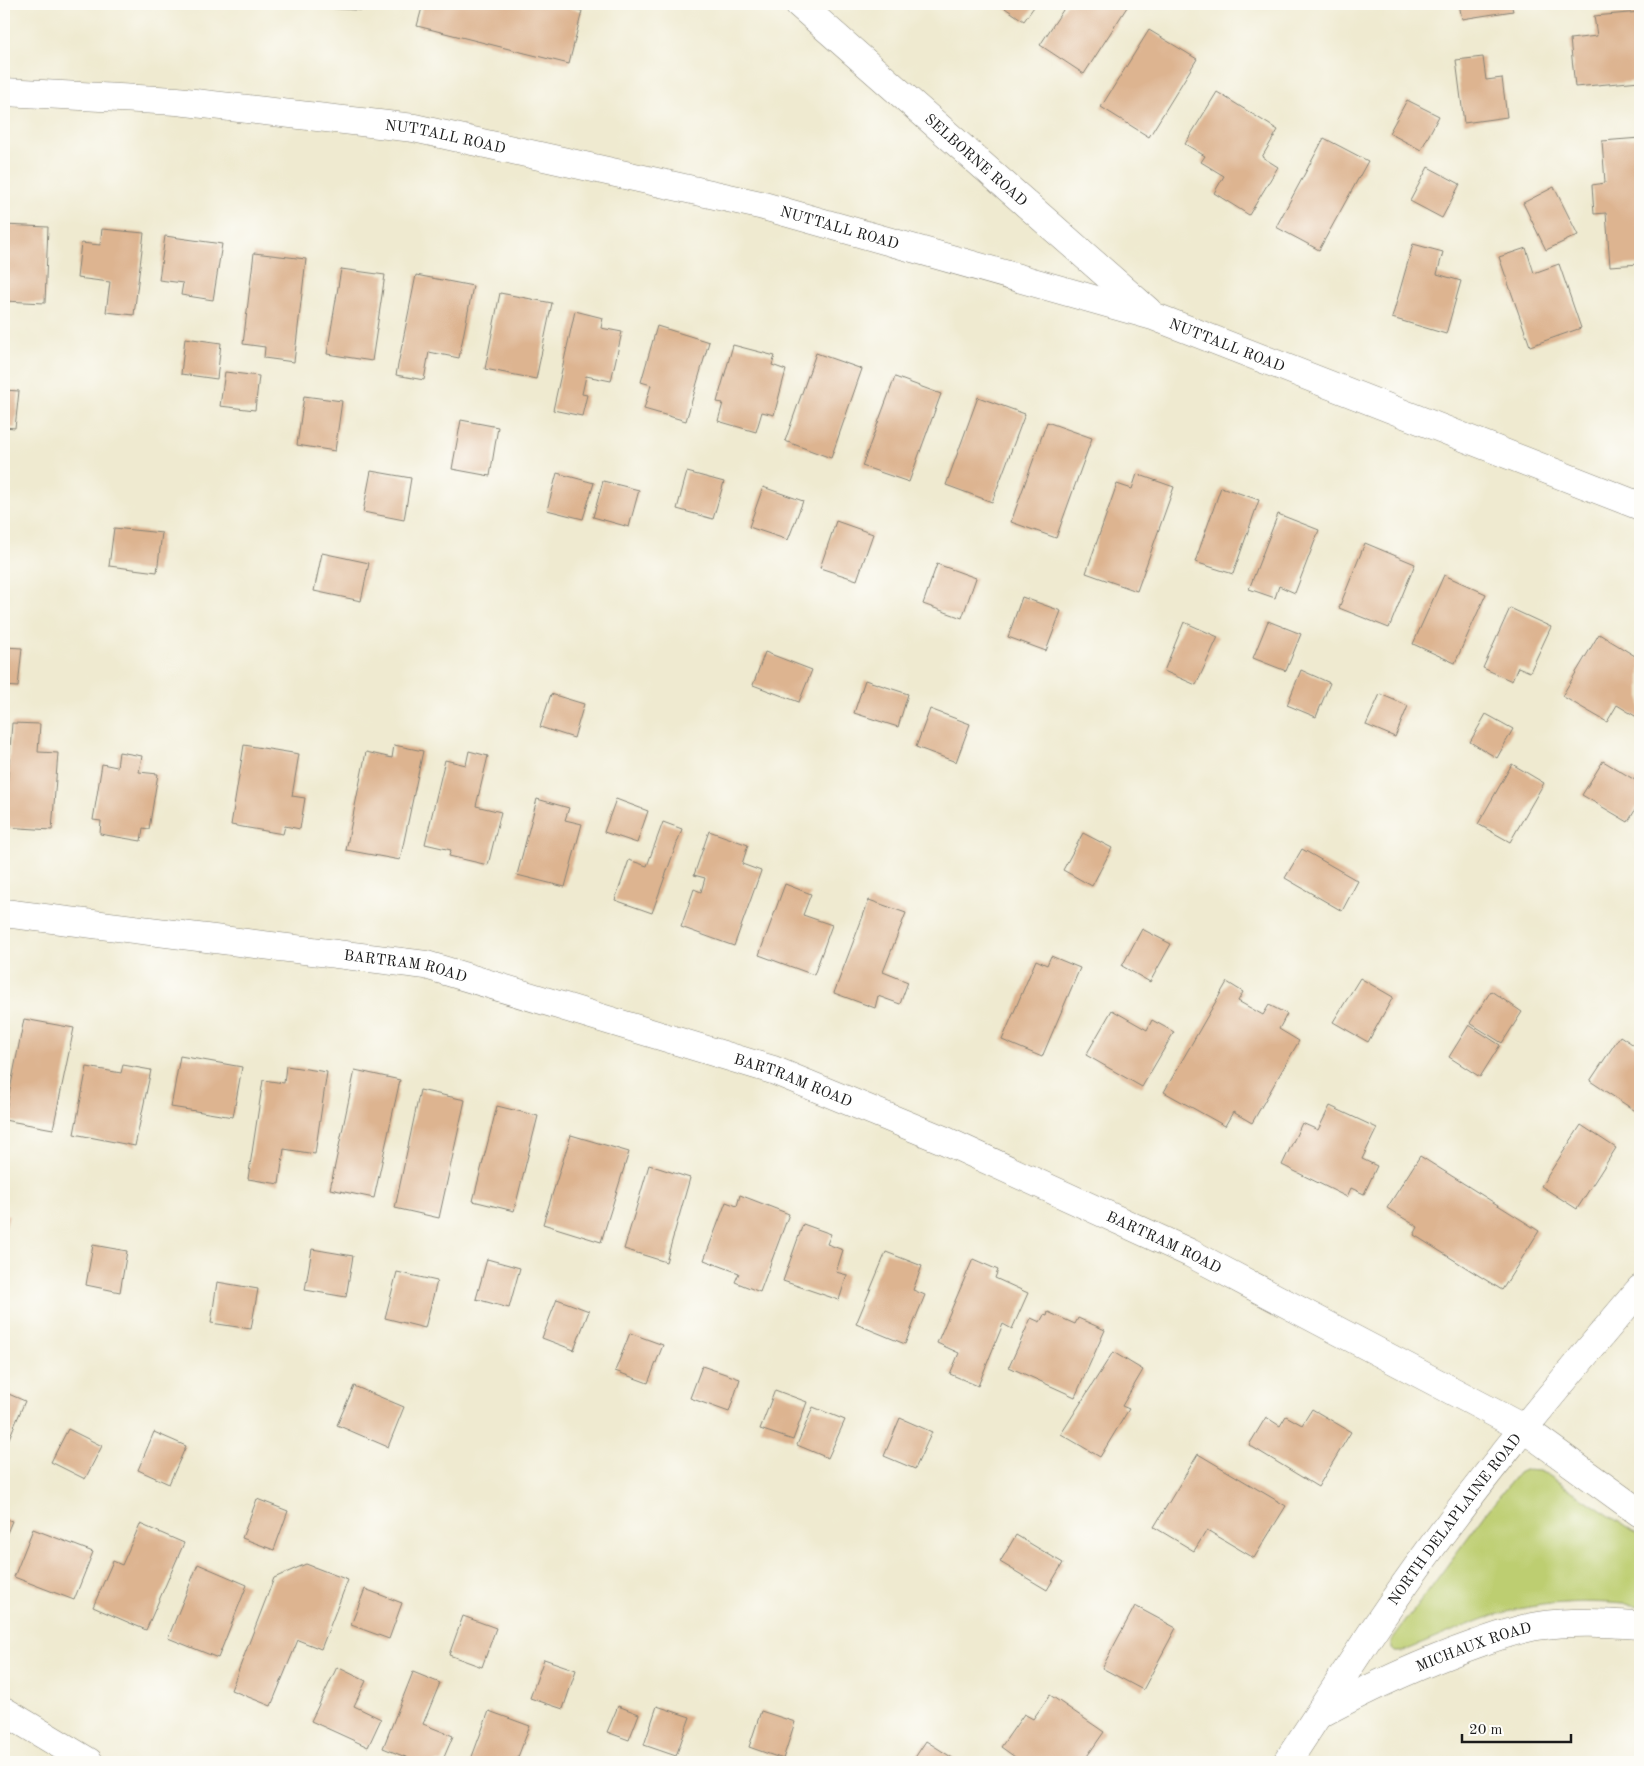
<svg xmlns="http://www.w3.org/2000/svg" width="1644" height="1766" viewBox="0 0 1644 1766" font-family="'Old Standard TT',serif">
<rect width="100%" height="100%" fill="#fdfcf7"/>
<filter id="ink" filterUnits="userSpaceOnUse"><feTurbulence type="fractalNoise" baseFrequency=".02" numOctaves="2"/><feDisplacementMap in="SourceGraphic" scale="10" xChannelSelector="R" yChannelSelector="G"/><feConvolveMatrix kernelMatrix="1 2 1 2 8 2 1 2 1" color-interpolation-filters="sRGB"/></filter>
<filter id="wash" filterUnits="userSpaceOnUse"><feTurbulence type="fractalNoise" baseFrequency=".0096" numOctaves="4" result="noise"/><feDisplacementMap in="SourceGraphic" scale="20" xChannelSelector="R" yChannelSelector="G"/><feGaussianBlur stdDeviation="1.12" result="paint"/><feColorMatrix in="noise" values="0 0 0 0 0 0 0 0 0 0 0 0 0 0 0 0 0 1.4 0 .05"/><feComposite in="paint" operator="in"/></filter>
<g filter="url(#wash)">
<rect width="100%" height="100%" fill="#efead0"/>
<path fill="#bdce71" stroke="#6c7546" d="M1524,1470L1539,1471L1548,1475L1640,1536V1606C1589,1599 1533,1601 1484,1619C1456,1629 1429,1641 1402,1652H1394L1391,1649V1641L1486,1513L1518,1473Z"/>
<g id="blocks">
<g fill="#ddb490">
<path d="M293,4H374L373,11L293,6Z"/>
<path d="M423,4H551L582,11L569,64L417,26Z"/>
<path d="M999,4H1036L1024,21Z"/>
<path d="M1067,4H1129L1084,74L1040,45Z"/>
<path d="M1459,4H1511L1513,11L1462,19Z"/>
<path d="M1640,12V51H1638L1640,81L1575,87L1570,39L1597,36L1594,16Z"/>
<path d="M1149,30L1197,59L1149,137L1101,107Z"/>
<path d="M1483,57L1486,80L1502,78L1507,117L1464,123L1456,60Z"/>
<path d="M1217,92L1278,130L1262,157L1278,167L1249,215L1214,193L1224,176L1201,162L1205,156L1185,144Z"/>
<path d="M1407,100L1439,116L1421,150L1389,133Z"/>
<path d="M1324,138L1368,161L1319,250L1276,227Z"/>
<path d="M1640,138V264L1610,266L1606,213L1594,214L1592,185L1605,183L1602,141Z"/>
<path d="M1428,167L1460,184L1442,218L1410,201Z"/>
<path d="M1554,187L1578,235L1546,250L1523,203Z"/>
<path d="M4,225L48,227L45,303L4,301Z"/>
<path d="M102,229L144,233L134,315L106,312L110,282L77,278L81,243L100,245Z"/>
<path d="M165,236L222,244L213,300L181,295L183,283L159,280Z"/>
<path d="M1413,244L1443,252L1437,274L1461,281L1446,334L1392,318Z"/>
<path d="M1526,248L1534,273L1559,264L1581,328L1530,346L1499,257Z"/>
<path d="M254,253L306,259L294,362L264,358L265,347L243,344Z"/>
<path d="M341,269L385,275L372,361L327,354Z"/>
<path d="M416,275L473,286L459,358L429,352L424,380L396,375Z"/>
<path d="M500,293L552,303L536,379L485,369Z"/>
<path d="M575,311L603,318L601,328L622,332L611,381L586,376L582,394L587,395L582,416L553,410Z"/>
<path d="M657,326L709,342L686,421L644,409L651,385L641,382Z"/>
<path d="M185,338L221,343L217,379L181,374Z"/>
<path d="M733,345L775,356L772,365L786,370L774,415L762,412L756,432L718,421L723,403L717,402Z"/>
<path d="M816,353L862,369L831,458L785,441Z"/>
<path d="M225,372L259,376L255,410L220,406Z"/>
<path d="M895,377L941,394L909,482L862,466Z"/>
<path d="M4,390L19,391L15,428L4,427Z"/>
<path d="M304,396L342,401L335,451L297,445Z"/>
<path d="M978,397L1025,414L992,502L946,485Z"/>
<path d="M461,420L498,427L490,476L452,469Z"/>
<path d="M1047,422L1092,438L1056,538L1011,522Z"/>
<path d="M371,471L411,478L404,520L363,512Z"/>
<path d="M687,472L724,482L713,519L677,509Z"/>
<path d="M557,473L594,483L583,519L547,510Z"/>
<path d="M1137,474L1174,487L1137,591L1086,573L1117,484L1132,489Z"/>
<path d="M603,481L639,490L629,527L593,517Z"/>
<path d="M763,487L803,501L788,540L749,527Z"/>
<path d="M1221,487L1259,500L1233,574L1195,562Z"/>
<path d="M1278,514L1319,530L1295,593L1279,586L1275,598L1249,589Z"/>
<path d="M836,521L873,534L857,580L820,568Z"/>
<path d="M114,528L162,533L157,572L109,566Z"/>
<path d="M1365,543L1415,564L1389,628L1339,608Z"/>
<path d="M322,553L369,563L361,601L314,591Z"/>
<path d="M937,564L976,578L962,618L923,604Z"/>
<path d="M1444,575L1486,594L1455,663L1413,644Z"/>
<path d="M1022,597L1061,611L1046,651L1008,637Z"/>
<path d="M1510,608L1551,627L1530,672L1518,667L1512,681L1483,668Z"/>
<path d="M1268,621L1301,634L1286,671L1253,658Z"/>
<path d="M1184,622L1218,637L1196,685L1164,671Z"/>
<path d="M1599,634L1640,659V719L1617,705L1607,722L1562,696Z"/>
<path d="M4,647L22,648L18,687L4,686Z"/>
<path d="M765,652L812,670L799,702L753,685Z"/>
<path d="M1301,670L1330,683L1316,717L1287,705Z"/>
<path d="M865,680L908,694L898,727L854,713Z"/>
<path d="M551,694L584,704L574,738L540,727Z"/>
<path d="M1380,694L1408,706L1395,737L1366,725Z"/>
<path d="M930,709L970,724L956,762L916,747Z"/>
<path d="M1486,714L1513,729L1497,758L1470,742Z"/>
<path d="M12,723L40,724L38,752L58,753L52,830L4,827Z"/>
<path d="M244,745L299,754L292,796L305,798L300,829L285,826L283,834L231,825Z"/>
<path d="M394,745L423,751L400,860L346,850L366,752L392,758Z"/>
<path d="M469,751L488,756L476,806L501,812L488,865L449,856L451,850L425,844L445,760L466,765Z"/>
<path d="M119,752L142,756L139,772L158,774L149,829L143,828L141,841L100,834L101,821L93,820L102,764L117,767Z"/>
<path d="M1603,761L1640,783V802L1628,822L1582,795Z"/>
<path d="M1512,764L1544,783L1510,842L1478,824Z"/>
<path d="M537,799L569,808L565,820L582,824L565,887L517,875Z"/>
<path d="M616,799L648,811L637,843L604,832Z"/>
<path d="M663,822L682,829L652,913L615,900L629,860L647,866Z"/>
<path d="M709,831L748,845L742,864L761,871L734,946L681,927L694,889L701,892L705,878L694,875Z"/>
<path d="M1083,833L1112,848L1092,886L1063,870Z"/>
<path d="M1302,849L1358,881L1342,911L1285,878Z"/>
<path d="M785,884L811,894L803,915L832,925L814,975L759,955Z"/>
<path d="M869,900L906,913L883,972L908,982L900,1004L878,996L875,1008L834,993Z"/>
<path d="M1142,929L1171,944L1150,982L1122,966Z"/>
<path d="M1051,956L1080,968L1042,1057L1002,1040L1036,960L1047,965Z"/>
<path d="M1360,978L1393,997L1368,1042L1333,1022Z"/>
<path d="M1227,982L1243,992L1238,1001L1263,1015L1269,1005L1287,1014L1279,1029L1299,1041L1252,1123L1233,1112L1225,1126L1164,1092Z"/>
<path d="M1491,991L1522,1012L1502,1043L1470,1023Z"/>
<path d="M1112,1010L1147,1030L1152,1020L1174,1032L1142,1087L1086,1055Z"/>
<path d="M24,1019L74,1028L53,1129L4,1120Z"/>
<path d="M1469,1025L1500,1045L1480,1077L1449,1057Z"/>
<path d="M1620,1036L1640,1049V1114L1590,1081Z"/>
<path d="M180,1056L242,1067L233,1117L171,1107Z"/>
<path d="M123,1065L151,1070L135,1146L74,1134L87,1067L121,1073Z"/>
<path d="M286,1066L327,1072L315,1154L284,1149L279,1184L248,1179L263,1080L284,1083Z"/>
<path d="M355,1070L400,1080L374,1198L330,1189Z"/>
<path d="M420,1090L465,1100L439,1218L395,1208Z"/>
<path d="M497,1106L538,1116L514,1211L473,1201Z"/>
<path d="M1330,1106L1377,1128L1362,1159L1377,1166L1364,1194L1351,1188L1347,1197L1282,1165L1302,1123L1318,1130Z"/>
<path d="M1581,1125L1616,1148L1577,1209L1541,1186Z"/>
<path d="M571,1135L629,1152L601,1242L543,1224Z"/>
<path d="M1420,1156L1539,1231L1502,1290L1414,1235L1418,1227L1387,1208Z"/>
<path d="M649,1165L690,1178L666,1262L624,1249Z"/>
<path d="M740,1195L789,1214L760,1292L735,1282L739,1273L704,1260L726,1202L737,1206Z"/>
<path d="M4,1214L9,1215L4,1233Z"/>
<path d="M803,1224L831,1234L827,1244L843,1250L836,1272L847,1275L839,1300L783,1281Z"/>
<path d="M93,1245L127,1251L120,1292L86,1285Z"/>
<path d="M312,1249L353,1256L346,1297L305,1290Z"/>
<path d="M886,1252L922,1266L913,1290L925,1295L905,1344L856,1324Z"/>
<path d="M487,1259L520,1268L509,1308L476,1299Z"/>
<path d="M973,1259L998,1270L995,1278L1028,1293L1012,1329L1003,1324L978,1386L950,1374L959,1353L937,1343Z"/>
<path d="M397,1272L437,1281L425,1328L385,1318Z"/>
<path d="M217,1282L258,1289L251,1329L211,1323Z"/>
<path d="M557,1299L589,1311L574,1350L542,1338Z"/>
<path d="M1048,1312L1075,1324L1078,1318L1105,1330L1075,1397L1009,1367L1031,1318L1040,1322L1044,1315L1047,1316Z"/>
<path d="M630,1333L663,1345L648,1383L615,1371Z"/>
<path d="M1113,1352L1143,1370L1122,1406L1129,1409L1100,1457L1061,1434Z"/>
<path d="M702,1366L740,1379L729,1412L690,1398Z"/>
<path d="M354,1386L404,1407L388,1447L337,1425Z"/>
<path d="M775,1390L807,1402L793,1440L760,1429Z"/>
<path d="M4,1392L25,1401L7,1443L4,1441Z"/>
<path d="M813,1407L845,1420L828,1458L797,1445Z"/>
<path d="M1312,1409L1351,1432L1318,1487L1249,1445L1266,1417L1280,1426L1286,1416L1302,1425Z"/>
<path d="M900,1418L932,1432L915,1469L884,1456Z"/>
<path d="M68,1429L102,1446L85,1479L51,1462Z"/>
<path d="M154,1432L186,1446L169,1484L138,1470Z"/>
<path d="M1198,1454L1286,1506L1254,1558L1207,1530L1194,1551L1154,1527Z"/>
<path d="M257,1499L288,1511L274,1550L242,1538Z"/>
<path d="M4,1518L12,1521L4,1540Z"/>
<path d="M140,1524L184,1543L146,1630L93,1607L113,1561L122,1565Z"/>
<path d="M33,1529L93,1552L74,1600L14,1577Z"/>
<path d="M1016,1535L1063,1563L1047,1590L1000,1562Z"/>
<path d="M198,1564L247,1585L218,1658L168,1638Z"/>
<path d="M306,1564L348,1580L321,1649L298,1640L271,1706L231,1690L274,1578Z"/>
<path d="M365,1589L402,1603L389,1639L351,1625Z"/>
<path d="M1135,1606L1176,1628L1143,1690L1102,1668Z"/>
<path d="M463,1616L496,1628L482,1667L449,1655Z"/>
<path d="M544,1659L576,1670L563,1709L530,1698Z"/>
<path d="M337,1667L366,1681L354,1706L381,1719L368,1747L311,1721Z"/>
<path d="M413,1672L440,1683L423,1724L453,1736L442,1762H406L408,1758L383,1748Z"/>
<path d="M1050,1695L1104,1732L1083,1762H1022L1001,1747L1024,1714L1033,1719Z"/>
<path d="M618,1706L639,1714L629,1740L607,1732Z"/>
<path d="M657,1706L690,1717L676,1756L644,1745Z"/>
<path d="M489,1711L530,1726L516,1762H470Z"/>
<path d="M761,1711L795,1722L783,1759L749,1747Z"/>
<path d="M926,1741L959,1762H912Z"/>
</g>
</g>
</g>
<g filter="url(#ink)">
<use href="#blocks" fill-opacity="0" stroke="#868376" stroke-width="1"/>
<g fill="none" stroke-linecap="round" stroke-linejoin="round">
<defs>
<g id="street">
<path id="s1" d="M799,4L1148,311"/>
<path id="s2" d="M4,92L177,101L414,128L760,205L1153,316L1640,506"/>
<path id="s3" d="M4,913L426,965L773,1070L946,1141L1190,1253L1523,1428L1640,1513"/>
<path d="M4,1711L89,1762"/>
<path id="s4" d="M1320,1714C1370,1687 1422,1663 1476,1644C1496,1637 1517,1629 1538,1626C1572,1621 1606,1623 1640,1625"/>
<path id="s5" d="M1287,1762C1321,1711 1354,1658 1389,1607C1465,1496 1553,1392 1640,1289"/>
</g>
</defs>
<use href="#street" stroke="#868376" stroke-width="29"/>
<use href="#street" stroke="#fff" stroke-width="28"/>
</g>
</g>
<g text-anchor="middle" stroke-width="5" stroke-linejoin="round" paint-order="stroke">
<g font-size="15" fill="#1c1c1c" stroke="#fdfcf7">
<text dy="5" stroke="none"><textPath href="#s2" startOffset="444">NUTTALL ROAD</textPath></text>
<text dy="5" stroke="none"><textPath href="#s1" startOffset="236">SELBORNE ROAD</textPath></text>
<text dy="5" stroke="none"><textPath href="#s2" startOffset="849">NUTTALL ROAD</textPath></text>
<text dy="5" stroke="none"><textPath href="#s2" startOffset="1254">NUTTALL ROAD</textPath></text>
<text dy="5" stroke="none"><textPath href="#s3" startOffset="405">BARTRAM ROAD</textPath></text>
<text dy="5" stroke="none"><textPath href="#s3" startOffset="810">BARTRAM ROAD</textPath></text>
<text dy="5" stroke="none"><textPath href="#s3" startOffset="1215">BARTRAM ROAD</textPath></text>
<text dy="5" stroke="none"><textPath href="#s5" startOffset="295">NORTH DELAPLAINE ROAD</textPath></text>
<text dy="5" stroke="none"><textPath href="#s4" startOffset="168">MICHAUX ROAD</textPath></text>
</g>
</g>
<rect width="1644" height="1766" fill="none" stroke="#fdfcf7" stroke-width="20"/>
<path d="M1462 1734v8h109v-8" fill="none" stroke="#1c1c1c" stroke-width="2.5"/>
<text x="1469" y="1734" font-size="15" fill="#1c1c1c" stroke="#fdfcf7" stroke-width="4" paint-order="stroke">20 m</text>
</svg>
